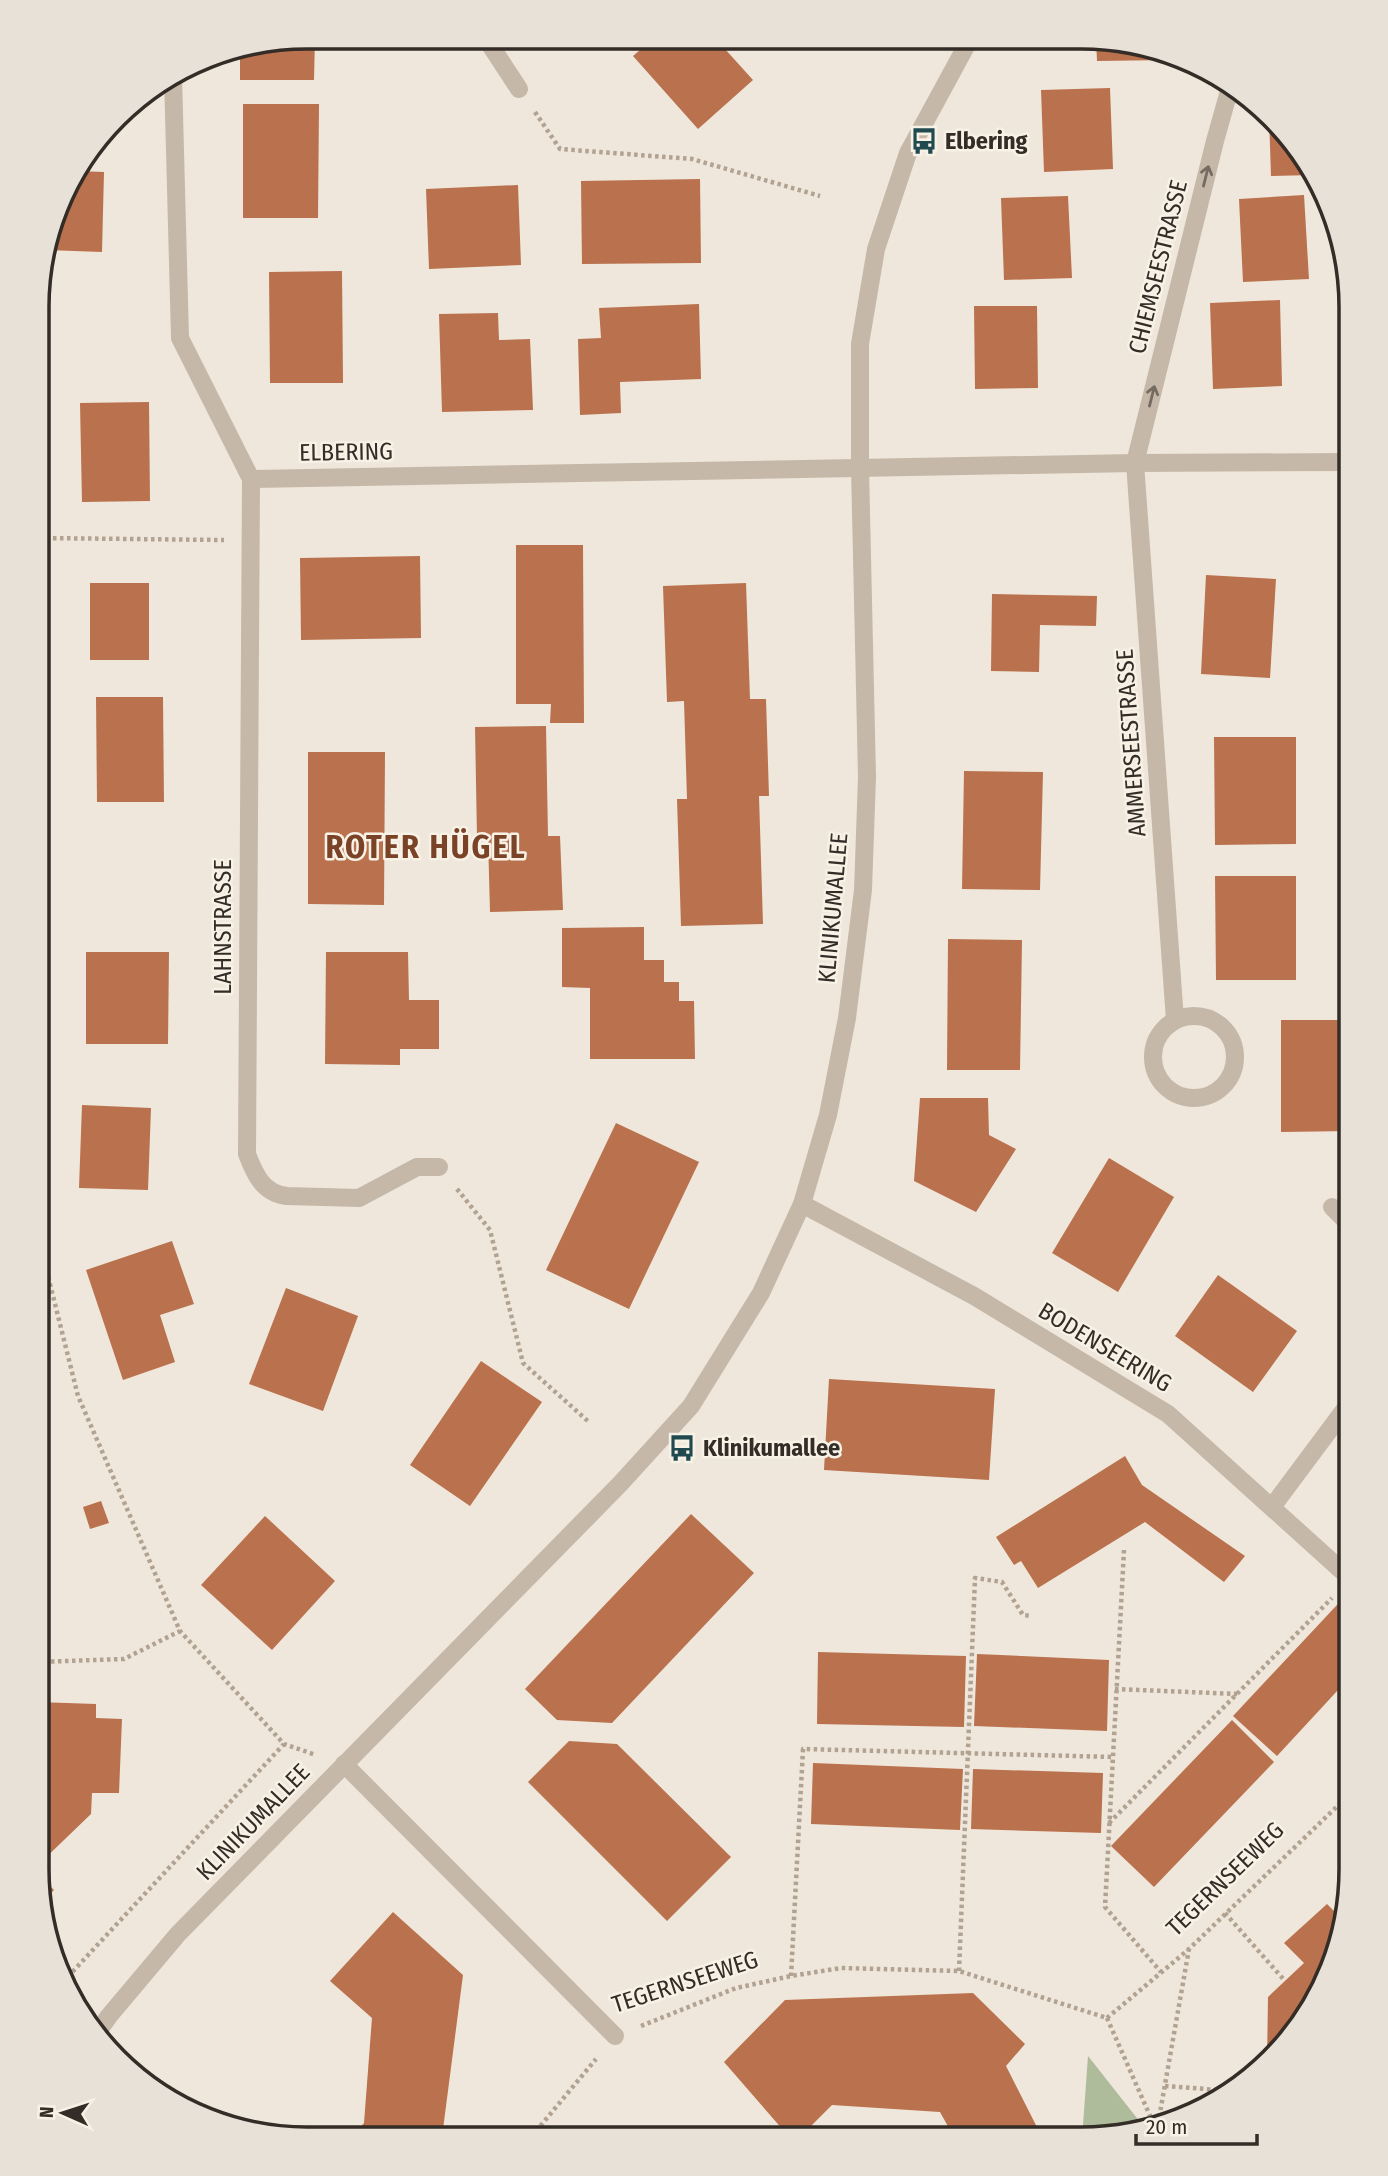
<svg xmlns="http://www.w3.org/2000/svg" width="1388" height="2176" viewBox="0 0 1388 2176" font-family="'Fira Sans Condensed',sans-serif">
<rect width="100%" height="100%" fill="#efe7db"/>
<path fill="#aebc9c" d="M1088,2056L1144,2127L1082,2139Z"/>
<g fill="#ba714d">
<path d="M307,37H315L314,80H240V50Z"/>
<path d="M654,38H715L753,80L698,129L633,56Z"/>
<path d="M1096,39H1117L1169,53V60L1097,61Z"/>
<path d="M1110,88L1113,169L1044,172L1041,90Z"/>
<path d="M243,104H319L318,218H243Z"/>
<path d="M1269,116L1295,142L1314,175L1271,176Z"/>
<path d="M77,171L104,172L102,252L46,250L65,187Z"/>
<path d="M700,179L701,263L582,264L581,181Z"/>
<path d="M518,185L521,265L429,269L426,189Z"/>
<path d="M1304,195L1309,279L1243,282L1239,199Z"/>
<path d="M1068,196L1072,278L1004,280L1001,198Z"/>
<path d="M342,271L343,383H270L269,272Z"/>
<path d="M1280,300L1282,386L1213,389L1210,303Z"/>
<path d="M699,304L701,379L620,382L621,413L580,415L578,339L601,338L599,308Z"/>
<path d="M974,306H1037L1038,388L975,389Z"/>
<path d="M498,313L499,340L530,339L533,410L442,412L439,314Z"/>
<path d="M149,402L150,501L82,502L80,403Z"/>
<path d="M516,545H583L584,723H550L551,704H516Z"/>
<path d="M420,556L421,638L301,640L300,558Z"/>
<path d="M1206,575L1276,579L1270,678L1201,674Z"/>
<rect x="90" y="583" width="59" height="77"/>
<path d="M746,583L750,699H766L769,796H759L763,924L681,926L677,799H687L684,701L667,702L663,586Z"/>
<path d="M992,594L1097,596L1096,626L1040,625L1039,672L991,671Z"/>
<path d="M96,697H163L164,802H97Z"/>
<path d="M546,726L548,836H560L563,910L490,912L488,838H477L475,727Z"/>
<path d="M1214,737H1296V844L1215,845Z"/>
<path d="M308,752H385L384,905L308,904Z"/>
<path d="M964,771L1043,772L1040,890L962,889Z"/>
<path d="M1215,876H1296V980H1216Z"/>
<path d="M644,927V960H664V982H679V1001H694L695,1059H590V988L562,987V928Z"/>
<path d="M948,939L1022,940L1020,1070H947Z"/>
<path d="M86,952H169L168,1044H86Z"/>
<path d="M326,952H408L409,1000H439V1049H400V1065L325,1064Z"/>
<path d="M1281,1020H1351V1131L1281,1132Z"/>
<path d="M920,1098H988L989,1135L1016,1149L976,1212L914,1181Z"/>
<path d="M82,1105L151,1108L148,1190L79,1188Z"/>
<path d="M616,1123L699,1162L629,1309L546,1270Z"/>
<path d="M1109,1158L1174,1197L1118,1292L1052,1253Z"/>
<path d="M172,1241L194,1304L160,1315L175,1362L123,1380L86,1270Z"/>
<path d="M1218,1275L1297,1331L1253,1392L1175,1336Z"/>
<path d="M286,1288L358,1316L323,1411L249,1384Z"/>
<path d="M481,1361L542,1402L470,1506L410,1465Z"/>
<path d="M829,1379L995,1389L989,1480L824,1470Z"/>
<path d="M1125,1456L1142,1485L1245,1556L1224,1582L1145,1522L1038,1588L1021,1561L1014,1565L996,1537Z"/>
<path d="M101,1501L109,1523L90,1529L83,1507Z"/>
<path d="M691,1514L754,1573L612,1723L557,1720L525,1689Z"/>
<path d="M265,1516L335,1581L272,1650L201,1585Z"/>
<path d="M1351,1590V1676L1277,1756L1233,1716Z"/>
<path d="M818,1652L966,1656L964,1727L817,1724Z"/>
<path d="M977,1654L1109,1660L1107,1731L974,1726Z"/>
<path d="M37,1702L96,1704V1718L122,1719L119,1793H92L91,1814L37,1866Z"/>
<path d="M1232,1720L1274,1762L1154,1887L1111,1846Z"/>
<path d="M569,1741L617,1744L731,1857L667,1921L528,1782Z"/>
<path d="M813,1763L963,1769L960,1830L811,1824Z"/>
<path d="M973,1769L1103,1773L1101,1833L971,1829Z"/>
<path d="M38,1874L54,1890L43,1902Z"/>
<path d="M1327,1904L1344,1921L1337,1956L1296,2033L1267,2062L1268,1997L1304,1963L1284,1943Z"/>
<path d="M393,1912L463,1975L442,2137H352L364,2123L372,2018L330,1981Z"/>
<path d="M973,1993L1025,2044L1006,2066L1043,2139H955L940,2112L832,2105L799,2138H790L724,2062L785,2000Z"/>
</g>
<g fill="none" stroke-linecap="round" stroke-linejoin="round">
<g stroke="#b1a292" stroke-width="4.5" stroke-dasharray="3.5 3.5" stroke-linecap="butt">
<path d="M535,112L560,149L692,159L820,196"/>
<path d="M39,538L224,540"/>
<path d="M38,904L40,817L39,535"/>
<path d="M457,1189L490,1230L523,1363L590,1423"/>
<path d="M38,1236L78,1396L180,1631L284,1744L316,1755"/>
<path d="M1124,1550L1105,1907L1161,1972"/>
<path d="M37,1662L124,1659L180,1631"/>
<path d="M1115,1689L1237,1694"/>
<path d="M1109,1823L1332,1598"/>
<path d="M1225,1913L1285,1981"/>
<path d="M959,1971L975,1578L1002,1582L1023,1615L1032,1616"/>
<path d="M791,1976L803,1749L1113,1757"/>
<path d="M63,1982L284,1744"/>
<path d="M1107,2018L1189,1949L1351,1793"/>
<path d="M1107,2018L1154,2125"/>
<path d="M641,2026L736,1988L791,1976L841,1968L959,1971L1107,2018"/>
<path d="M1165,2086L1232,2091"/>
<path d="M1158,2124L1189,1949"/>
<path d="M534,2138L537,2130L596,2059"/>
</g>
<g stroke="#c5b8a8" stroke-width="18">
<path d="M485,37L519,89"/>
<path d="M173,76L180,338L251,479L247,1154C255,1175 263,1193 287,1196L359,1198L417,1167H439"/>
<path d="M251,479L1135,463L1351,462"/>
<circle cx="1194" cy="1057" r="41"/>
<path d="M1175,1020L1135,463L1215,141L1231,84"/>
<path d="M802,1204L974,1296L1168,1414L1351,1579"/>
<path d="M1332,1207L1351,1226"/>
<path d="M1272,1507L1351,1401"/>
<path d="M344,1764L615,2036"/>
<path d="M95,2036L109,2016L178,1934L620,1484L691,1406L761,1293L802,1204L828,1115L847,1018L863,890L867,777L860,468V344L876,249L908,153L970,39"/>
</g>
</g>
<defs><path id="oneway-shaft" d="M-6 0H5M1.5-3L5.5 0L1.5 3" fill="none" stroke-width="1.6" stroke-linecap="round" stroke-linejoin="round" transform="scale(1.75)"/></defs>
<g stroke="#756b61">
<use href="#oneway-shaft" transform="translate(1206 176) rotate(-76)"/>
<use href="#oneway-shaft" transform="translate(1152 396) rotate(-76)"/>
</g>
<defs>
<symbol id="bus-bare" viewBox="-9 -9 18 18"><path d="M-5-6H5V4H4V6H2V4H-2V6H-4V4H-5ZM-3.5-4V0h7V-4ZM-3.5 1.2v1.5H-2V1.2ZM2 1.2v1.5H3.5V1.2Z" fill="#214950" stroke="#f7f1e6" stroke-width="2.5" paint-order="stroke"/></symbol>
</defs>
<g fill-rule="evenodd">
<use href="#bus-bare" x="905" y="122" width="38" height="38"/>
<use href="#bus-bare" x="663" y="1429" width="38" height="38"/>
</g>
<g text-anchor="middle" stroke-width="5" stroke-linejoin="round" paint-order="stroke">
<g font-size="24" font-weight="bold" fill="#332c27" stroke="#f7f1e6" text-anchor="start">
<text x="945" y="149">Elbering</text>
<text x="703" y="1456">Klinikumallee</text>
</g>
<g font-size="24" fill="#332c27" stroke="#f7f1e6">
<text transform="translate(1158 267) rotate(-76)" y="8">CHIEMSEESTRASSE</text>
<text transform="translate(346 452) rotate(-1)" y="8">ELBERING</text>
<text transform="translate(1131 743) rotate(-94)" y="8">AMMERSEESTRASSE</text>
<text transform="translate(833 908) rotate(-85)" y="8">KLINIKUMALLEE</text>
<text transform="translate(223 927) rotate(-90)" y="8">LAHNSTRASSE</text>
<text transform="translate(1105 1347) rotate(31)" y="8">BODENSEERING</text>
<text transform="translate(253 1822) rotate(-46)" y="8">KLINIKUMALLEE</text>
<text transform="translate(1225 1879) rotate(-44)" y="8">TEGERNSEEWEG</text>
<text transform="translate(685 1982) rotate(-18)" y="8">TEGERNSEEWEG</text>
</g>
<g font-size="32" font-weight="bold" letter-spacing="2" fill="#7a4328" stroke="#f7f1e6">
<text x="426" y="858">ROTER HÜGEL</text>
</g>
</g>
<path d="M0 0H1388V2176H0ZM307 49H1081A258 258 0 0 1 1339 307V1869A258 258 0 0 1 1081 2127H307A258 258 0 0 1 49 1869V307A258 258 0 0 1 307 49Z" fill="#e7e1d7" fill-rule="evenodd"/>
<path fill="none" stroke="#332c27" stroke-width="3.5" d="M307 49H1081A258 258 0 0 1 1339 307V1869A258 258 0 0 1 1081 2127H307A258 258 0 0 1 49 1869V307A258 258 0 0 1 307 49Z"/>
<g transform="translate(63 2113) rotate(273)" stroke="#f7f1e6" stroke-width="5" paint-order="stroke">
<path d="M0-5L12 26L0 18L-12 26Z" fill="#332c27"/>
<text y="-10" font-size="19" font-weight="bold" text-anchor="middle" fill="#332c27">N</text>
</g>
<path d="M1136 2134v10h121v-10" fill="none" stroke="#332c27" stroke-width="3.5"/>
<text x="1146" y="2134" font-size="21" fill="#332c27" stroke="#f7f1e6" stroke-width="5" paint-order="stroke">20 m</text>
</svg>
